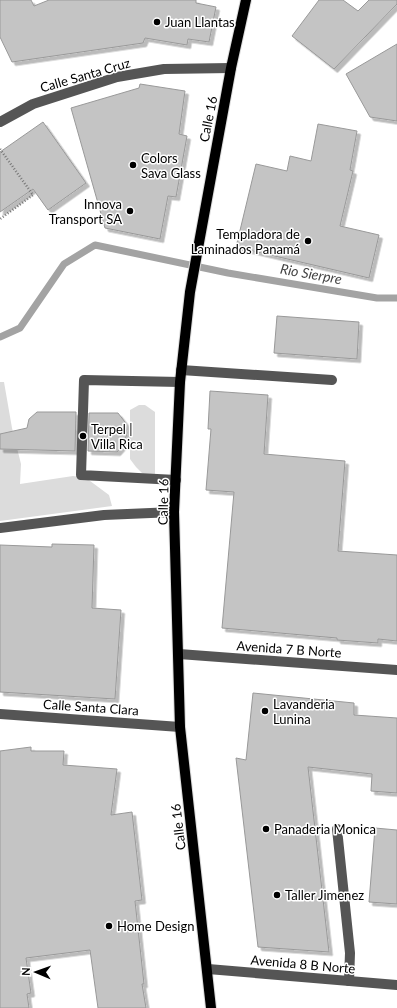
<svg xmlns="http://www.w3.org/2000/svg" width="397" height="1008" viewBox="0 0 397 1008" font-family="Lato,sans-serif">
<defs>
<filter id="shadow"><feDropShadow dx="3.5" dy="3.5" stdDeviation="0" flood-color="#0004"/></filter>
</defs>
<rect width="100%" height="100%" fill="#fff"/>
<g fill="#dcdcdc">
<path d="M0,382H4L12,428L21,464L20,484L73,476L86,478L109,495L112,506L0,521Z"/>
<path d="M139,405H145L155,412V476L144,475L136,467L130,459V410Z"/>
</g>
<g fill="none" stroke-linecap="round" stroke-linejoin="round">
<path stroke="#a3a3a3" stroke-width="7" d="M0,337L20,328L64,264L95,245L228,273L377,298H397"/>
</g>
<g fill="#c4c4c4" stroke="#999" filter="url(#shadow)">
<path d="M0,0H31L34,6L49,0H196V3L216,7L209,42L188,39L187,45L145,38L143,43L12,62L0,37Z"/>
<path d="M319,0H343L358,11L369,0H397V4L334,69L292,36Z"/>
<path d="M397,44V121L370,117L346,74Z"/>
<path d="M140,84L185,91L179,134L187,136L176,197L168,196L160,239L105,228L71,108L139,88Z"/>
<path d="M43,122L86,183L48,210L33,189L0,212V152Z"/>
<path d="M318,124L357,131L350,170L353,171L340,226L379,235L369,278L236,247L256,164L287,171L290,156L311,161Z"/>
<path d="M277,316L359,322L357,359L274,353Z"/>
<path d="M210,391L268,395L264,454L345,461L338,551L397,555V641L378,639V643L337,640V638L222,628L234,492L206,490L211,429H208Z"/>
<path d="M37,412H76L75,451L0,449V434L27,428L29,419Z"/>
<path d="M89,413H118L125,422L127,433L124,444L117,452L88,451Z"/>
<path d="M52,544L94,545L92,608L121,610L115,699L0,692V545L52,547Z"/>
<path d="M253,693L354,703V715L397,718V793L371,791L372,774L308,767L329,952L258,947L236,758L246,760Z"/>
<path d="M31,747V751H64L63,765L117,769L111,815L132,812L142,900L135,901L144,984H142L146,1008H98L90,950L26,958L31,993L27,994L29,1008H0V751Z"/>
<path d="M375,828L397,830V904L369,902Z"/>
</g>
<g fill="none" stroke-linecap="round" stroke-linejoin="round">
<defs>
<path id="major" d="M211,1008L180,727L174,512L180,382L190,292L231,68L246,0"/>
</defs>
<use href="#major" stroke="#dbdbdb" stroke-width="12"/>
<path stroke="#777" stroke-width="2.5" stroke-dasharray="1 2" stroke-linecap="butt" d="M0,149L33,195L0,219"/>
<g stroke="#555" stroke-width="10">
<path d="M0,122L33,104L117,77L164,69L231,68"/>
<path d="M181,370L332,380"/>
<path d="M176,480L81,475L84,380L180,382"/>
<path d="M0,528L104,515L174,512"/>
<path d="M179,654L397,670"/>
<path d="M0,714L180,727"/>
<path d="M337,829L350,953L349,981"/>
<path d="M208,969L397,985"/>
</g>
<use href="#major" stroke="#000" stroke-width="10"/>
</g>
<g fill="#000" stroke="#fff" stroke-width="1.5">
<circle cx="157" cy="22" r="4"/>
<circle cx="133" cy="165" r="4"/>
<circle cx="130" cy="211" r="4"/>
<circle cx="308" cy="241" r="4"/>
<circle cx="83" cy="436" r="4"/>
<circle cx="265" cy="711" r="4"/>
<circle cx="266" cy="829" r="4"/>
<circle cx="277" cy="895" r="4"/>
<circle cx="109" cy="926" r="4"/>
</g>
<g text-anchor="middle" stroke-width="3" stroke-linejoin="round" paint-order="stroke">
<g font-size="13" fill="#000" stroke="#fff" text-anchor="start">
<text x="165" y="27">Juan Llantas</text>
<text x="141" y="163">Colors<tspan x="141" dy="15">Sava Glass</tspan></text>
<text x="122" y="209" text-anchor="end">Innova<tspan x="122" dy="15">Transport SA</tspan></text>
<text x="300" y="239" text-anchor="end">Templadora de<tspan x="300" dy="15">Laminados Panamá</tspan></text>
<text x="91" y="434">Terpel |<tspan x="91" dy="15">Villa Rica</tspan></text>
<text x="273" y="709">Lavanderia<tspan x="273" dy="15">Lunina</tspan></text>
<text x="274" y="834">Panaderia Monica</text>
<text x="285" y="900">Taller Jimenez</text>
<text x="117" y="931">Home Design</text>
</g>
<g font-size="13" fill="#000" stroke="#fff">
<text transform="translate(85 75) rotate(-16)" y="5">Calle Santa Cruz</text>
<text transform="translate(208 119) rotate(-79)" y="5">Calle 16</text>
<text transform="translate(163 502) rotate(-89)" y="5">Calle 16</text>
<text transform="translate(289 649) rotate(4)" y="5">Avenida 7 B Norte</text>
<text transform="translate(91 707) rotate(4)" y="5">Calle Santa Clara</text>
<text transform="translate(178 827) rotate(-97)" y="5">Calle 16</text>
<text transform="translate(303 964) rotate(5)" y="5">Avenida 8 B Norte</text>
</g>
<g font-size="14" font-style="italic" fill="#444" stroke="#fff">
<text transform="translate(311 274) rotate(10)" y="5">Rio Sierpre</text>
</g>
</g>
<g transform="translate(36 972) rotate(272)" stroke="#ffffff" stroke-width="3" paint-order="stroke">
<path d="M0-3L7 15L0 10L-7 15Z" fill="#000000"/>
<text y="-6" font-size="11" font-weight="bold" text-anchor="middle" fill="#000000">N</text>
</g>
</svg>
